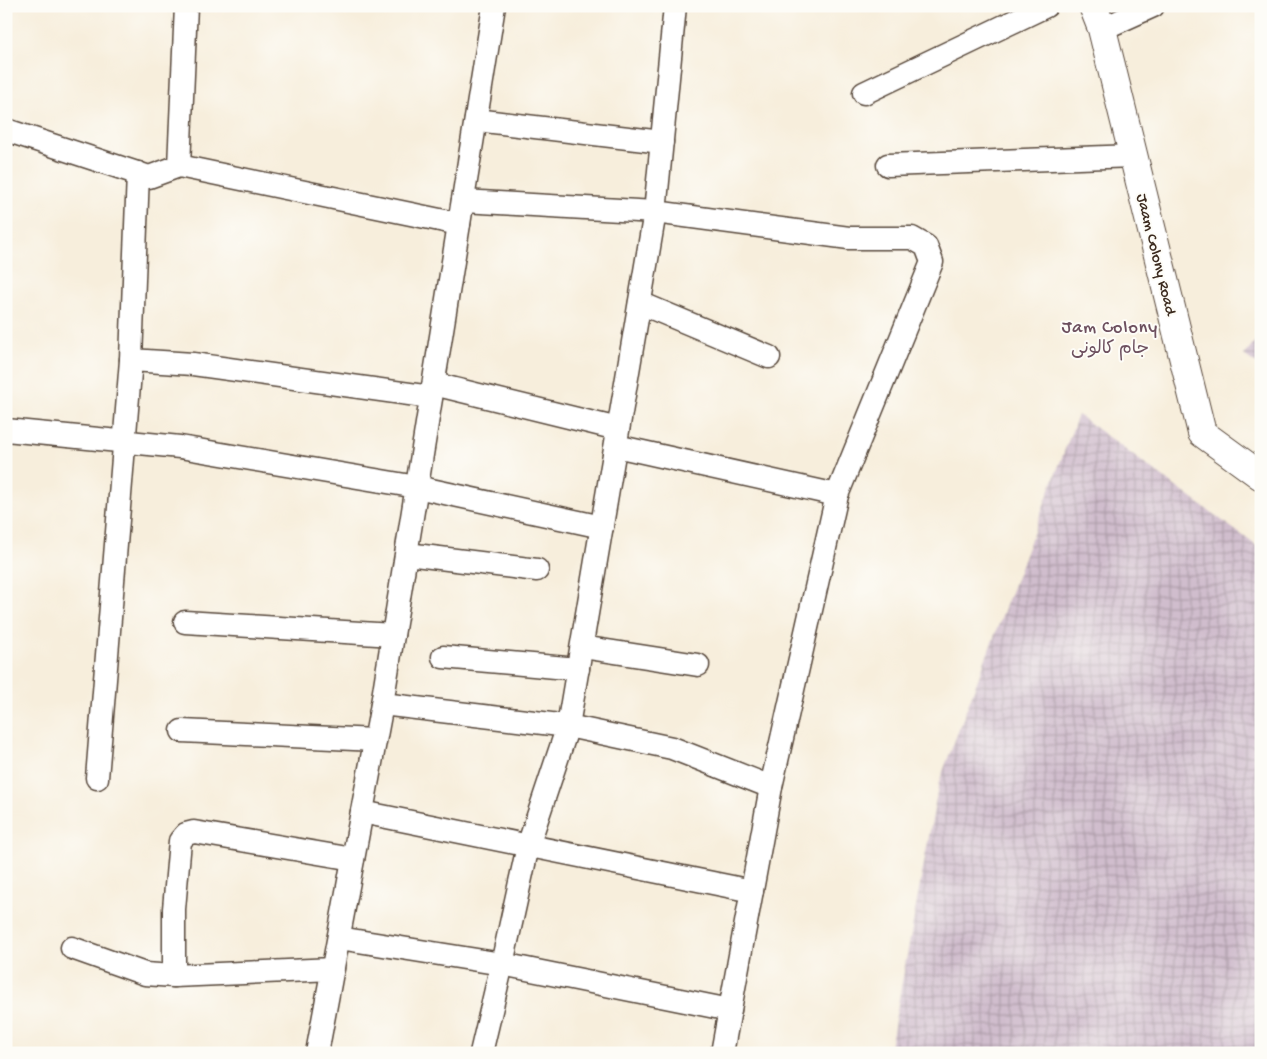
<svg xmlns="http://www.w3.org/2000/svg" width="1267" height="1059" viewBox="0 0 1267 1059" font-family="'Gochi Hand','Playpen Sans Arabic',sans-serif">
<defs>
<pattern id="industrial-grid" width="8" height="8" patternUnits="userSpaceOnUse" patternTransform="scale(1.25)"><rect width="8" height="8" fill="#d0bdcd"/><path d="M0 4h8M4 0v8" fill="none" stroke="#aa9aa6"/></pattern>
</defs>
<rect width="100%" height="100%" fill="#fdfcf7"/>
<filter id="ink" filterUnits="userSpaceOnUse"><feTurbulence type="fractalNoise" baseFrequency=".02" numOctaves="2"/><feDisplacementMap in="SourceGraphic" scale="10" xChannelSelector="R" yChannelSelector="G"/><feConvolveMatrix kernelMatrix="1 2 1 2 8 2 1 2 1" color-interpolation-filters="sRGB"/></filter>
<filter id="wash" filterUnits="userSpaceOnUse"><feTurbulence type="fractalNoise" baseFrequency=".0096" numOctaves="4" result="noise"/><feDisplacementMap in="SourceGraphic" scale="20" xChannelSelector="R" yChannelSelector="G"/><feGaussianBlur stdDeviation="1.12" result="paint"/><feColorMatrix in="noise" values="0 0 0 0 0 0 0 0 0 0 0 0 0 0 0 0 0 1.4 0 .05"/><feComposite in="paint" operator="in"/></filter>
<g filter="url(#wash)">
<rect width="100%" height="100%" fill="#f7eedc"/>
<g fill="url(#industrial-grid)">
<path d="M1261,334V367L1244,355Z"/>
<path d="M1078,415L1261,549V1053H889L939,782Z"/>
</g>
</g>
<g filter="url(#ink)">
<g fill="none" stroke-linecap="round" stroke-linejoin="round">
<defs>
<g id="street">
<path d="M1102,29L1153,6"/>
<path d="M864,93L1046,6"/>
<path d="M476,120L662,142"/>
<path d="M6,130L149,177L179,166L459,224"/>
<path d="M888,165L1134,156"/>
<path d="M179,166L186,6"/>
<path d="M463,201L655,212L849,238H912L926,246L932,262L837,495L771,787L722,1053"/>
<path d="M640,303L769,357"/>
<path d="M131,360L193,364L431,397"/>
<path d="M434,384L618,429"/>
<path d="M6,430L180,447L417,487L602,527"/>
<path d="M616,446L837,495"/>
<path d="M407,554L537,570"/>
<path d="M185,622L393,635"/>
<path d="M582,647L698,665"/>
<path d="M443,657L578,669"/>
<path d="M382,704L568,726L672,748L771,787"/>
<path d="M182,731L375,740"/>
<path d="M97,778L131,360L138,173"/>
<path d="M362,812L752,891"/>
<path d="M339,938L502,964L730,1010"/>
<path d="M72,948L145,974L174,976L333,969"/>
<path d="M174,976V909L180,841L186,834L194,832L353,859"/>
<path d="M317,1053L382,704L494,6"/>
<path d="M481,1053L502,964L528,846L568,726L655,212L675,6"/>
</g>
<path id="secondary" d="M1093,6L1102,29L1202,433L1261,476"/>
</defs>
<use href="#street" stroke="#57473a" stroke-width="25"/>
<use href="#secondary" stroke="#57473a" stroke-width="30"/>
<use href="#street" stroke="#fff" stroke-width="22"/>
<use href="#secondary" stroke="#fff" stroke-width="28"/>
</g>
</g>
<g text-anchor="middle" stroke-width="4" stroke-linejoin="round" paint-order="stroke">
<g font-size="16" fill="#3b2a1e" stroke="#fdfcf7">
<text transform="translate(1158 254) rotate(76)" y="6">Jaam Colony Road</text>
</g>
<g font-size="18" letter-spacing="1" fill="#6d505f" stroke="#fdfcf7">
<text x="1110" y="332">Jam Colony<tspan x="1110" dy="21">جام کالونی</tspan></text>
</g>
</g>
<rect width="1267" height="1059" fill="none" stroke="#fdfcf7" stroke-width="25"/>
</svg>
